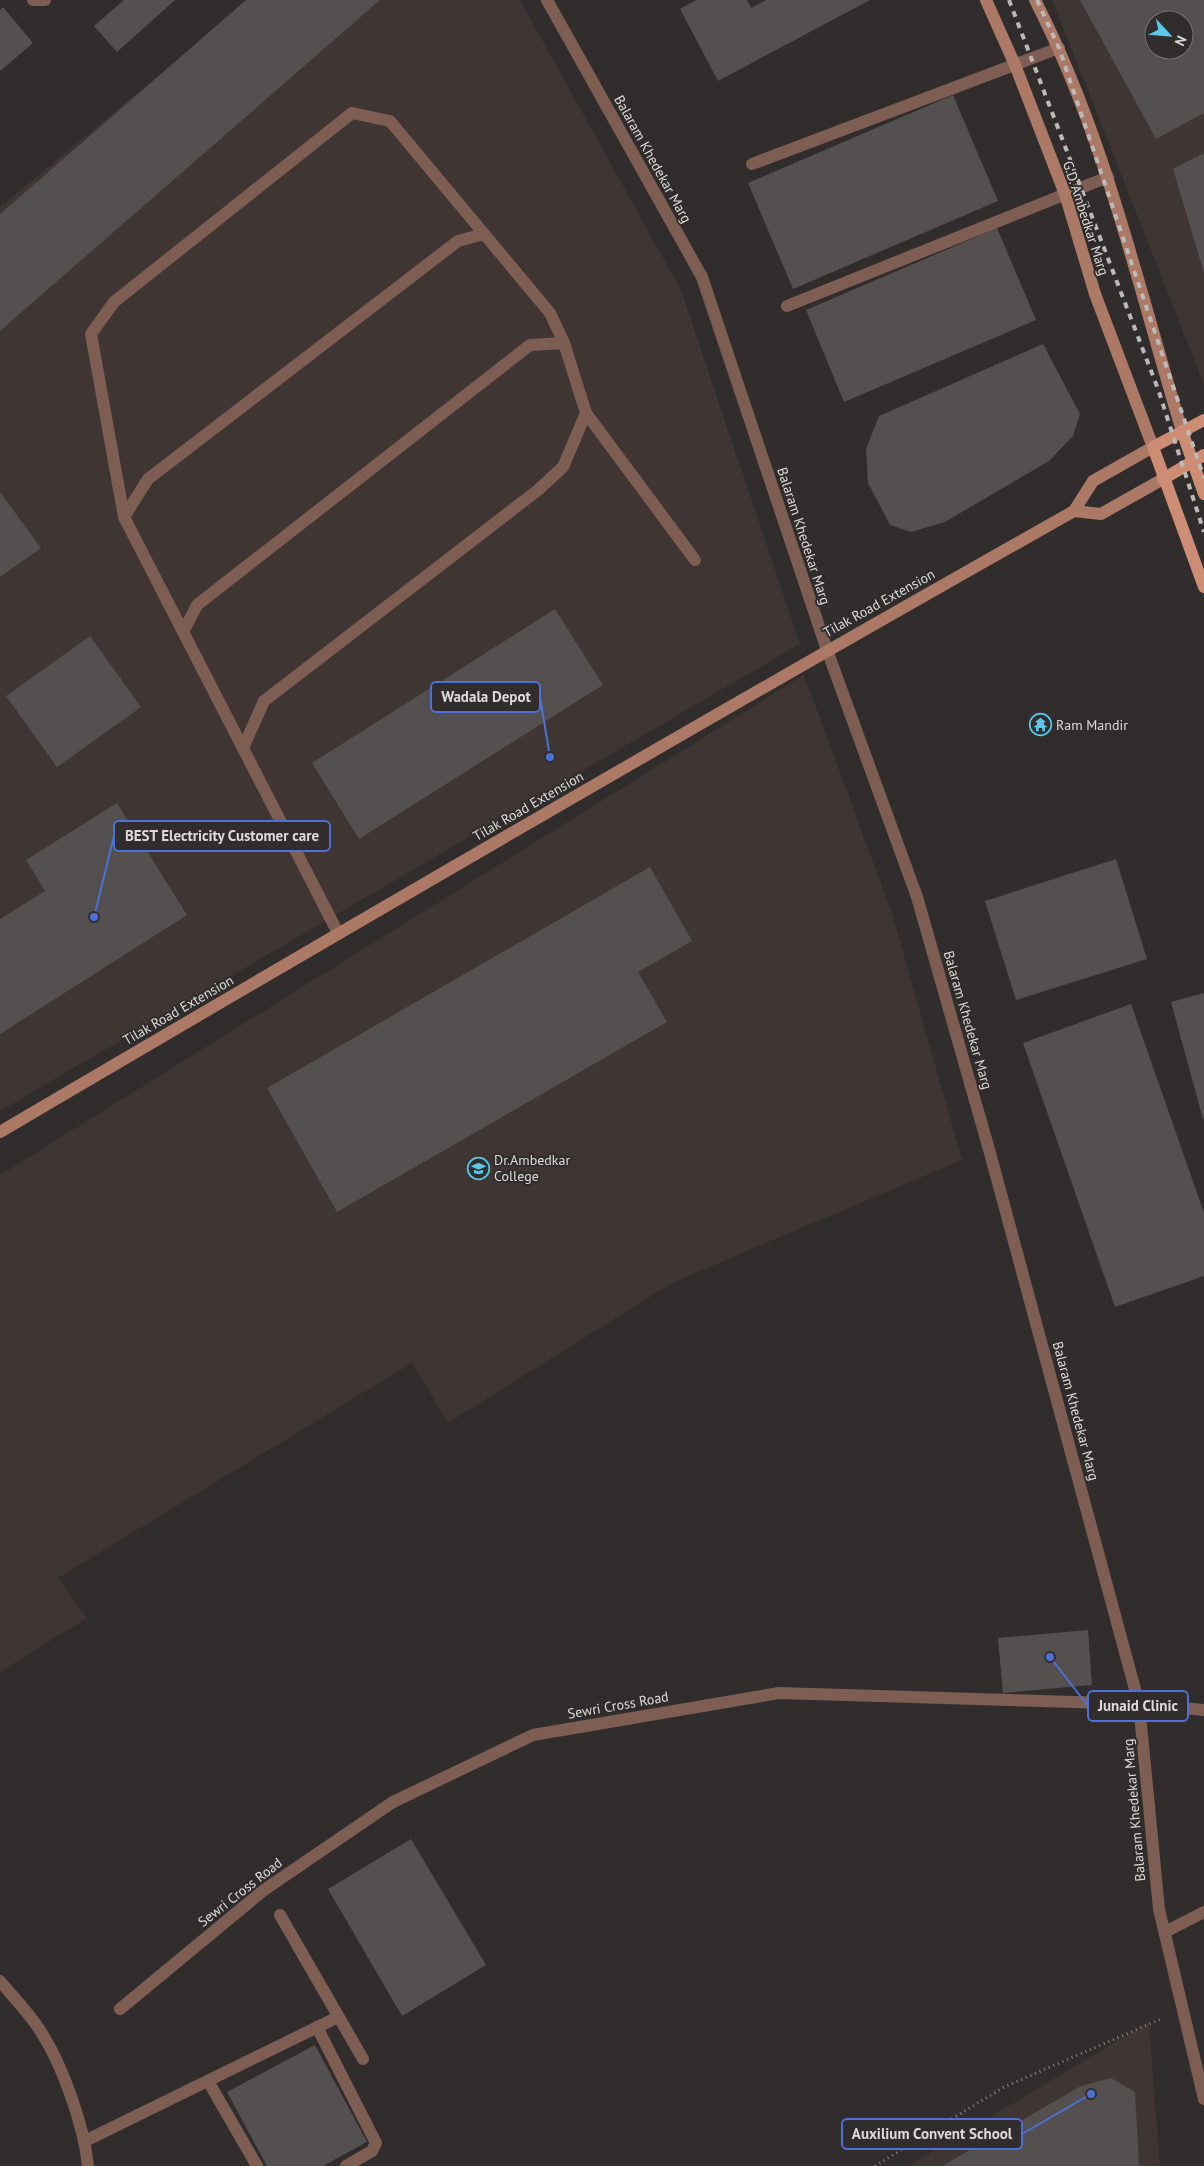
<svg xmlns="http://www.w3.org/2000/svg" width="1204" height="2166" viewBox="0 0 1204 2166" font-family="'PT Sans',sans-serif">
<rect width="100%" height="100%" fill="#302d2c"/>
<g fill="#3f3532" fill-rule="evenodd">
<path d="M249,0H520L682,292L800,644L0,1111V207Z"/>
<path d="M1052,0H1204V384ZM1154,20H1184V50H1154Z"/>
<path d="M804,675L892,913L962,1160L672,1283L448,1423L412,1363L58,1578L87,1618L0,1672V1175Z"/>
<path d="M1149,2022L1160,2166H908Z"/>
</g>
<g fill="#53504f" fill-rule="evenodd">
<path d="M124,0H175L117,52L94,26Z"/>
<path d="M246,0H380L0,331V214Z"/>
<path d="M696,0H747L751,8L766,0H870L718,81L680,9Z"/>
<path d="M1080,0H1204V113L1156,139ZM1154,20H1184V50H1154Z"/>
<path d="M3,7L33,43L0,71V10Z"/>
<path d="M953,95L998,201L793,289L748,183Z"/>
<path d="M1204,153V273L1173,169Z"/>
<path d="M997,228L1036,320L844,402L806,310Z"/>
<path d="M1043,344L1080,414L1073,436L1049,461L945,522L911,532L890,525L868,483L866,449L879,416Z"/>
<path d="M0,492L41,548L0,577Z"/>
<path d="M555,609L603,685L359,839L312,763Z"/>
<path d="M90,636L141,707L57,767L6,696Z"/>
<path d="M117,803L187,915L0,1034V919L45,891L26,860Z"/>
<path d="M1116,859L1147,959L1016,1000L985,901Z"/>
<path d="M650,867L692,941L638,972L667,1022L337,1212L267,1088Z"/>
<path d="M1204,993V1119H1203L1171,1002Z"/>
<path d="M1131,1004L1204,1213V1276L1115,1307L1023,1043Z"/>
<path d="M1088,1630L1092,1685L1003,1693L998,1638Z"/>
<path d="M411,1839L486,1965L402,2016L328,1889Z"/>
<path d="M315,2045L367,2142L323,2166H267L227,2092Z"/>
<path d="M1111,2078L1135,2092L1139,2166H942L1081,2086Z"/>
</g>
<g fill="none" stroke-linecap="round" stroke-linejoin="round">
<path stroke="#898685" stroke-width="3" stroke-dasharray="1 4" stroke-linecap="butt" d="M875,2166L1004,2087L1161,2019"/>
<g stroke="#7e5e53" stroke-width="12">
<path d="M33,0H45"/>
<path d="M752,164L1059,48"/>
<path d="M787,306L1108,177"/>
<path d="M586,413L695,560"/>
<path d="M124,517L148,479L458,241L484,234"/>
<path d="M183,632L197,605L530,345L564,343"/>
<path d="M243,748L264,701L538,490L563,467L586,413L564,343L550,313L390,121L352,113L114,302L91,334L124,517L338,933"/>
<path d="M1139,1704L1204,1710"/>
</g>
<g stroke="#7e5e53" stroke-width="12">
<path d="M547,0L702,277L827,650L917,897L990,1153L1139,1704L1159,1909L1204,2099"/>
<path d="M280,1915L363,2059"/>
<path d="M1165,1932L1204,1912"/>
<path d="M0,1981C13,1997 30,2014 41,2032C63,2066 84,2126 88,2166"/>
<path d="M120,2009L264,1890L393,1802L533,1735L779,1693L1139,1704"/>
<path d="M317,2027L376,2143L372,2151L346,2166"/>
<path d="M208,2081L257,2166"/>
<path d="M85,2141L338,2017"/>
</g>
<g stroke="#ab7966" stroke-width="12">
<path d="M1035,0C1105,136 1138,286 1182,431"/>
<path d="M1074,511L1101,514L1163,479"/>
<path d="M0,1132C357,922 714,714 1074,511L1093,481L1153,447L1095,294L1065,194L1015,65L986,0"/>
</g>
<g stroke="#cd8d75" stroke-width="12">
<path d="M1204,420L1153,447L1204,587"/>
<path d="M1182,431L1204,494"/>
<path d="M1163,479L1204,455"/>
</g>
<g stroke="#bcbab9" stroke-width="4" stroke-dasharray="6 6" stroke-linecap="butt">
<path d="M1009,0L1158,389L1204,532"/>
<path d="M1037,0L1059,48L1204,478"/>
</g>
</g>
<defs>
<symbol id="temple-ring" viewBox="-11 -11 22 22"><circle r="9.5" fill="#302d2c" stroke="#5cc7e8" stroke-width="1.5"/><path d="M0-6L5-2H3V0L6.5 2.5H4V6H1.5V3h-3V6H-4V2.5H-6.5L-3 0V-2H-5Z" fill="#5cc7e8"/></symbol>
<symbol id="university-ring" viewBox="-11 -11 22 22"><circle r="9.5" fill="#302d2c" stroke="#5cc7e8" stroke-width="1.5"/><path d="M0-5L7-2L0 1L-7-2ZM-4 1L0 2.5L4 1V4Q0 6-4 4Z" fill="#5cc7e8"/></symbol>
</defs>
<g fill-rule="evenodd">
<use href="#temple-ring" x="1028" y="712" width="25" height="25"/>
<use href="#university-ring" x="466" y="1156" width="25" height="25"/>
</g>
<g text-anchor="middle" stroke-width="4" stroke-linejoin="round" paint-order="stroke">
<g font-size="14" fill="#dddbda" stroke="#302d2c">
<text transform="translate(653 159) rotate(61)" y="5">Balaram Khedekar Marg</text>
<text transform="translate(1086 218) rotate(72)" y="5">G.D. Ambedkar Marg</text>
<text transform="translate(804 536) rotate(72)" y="5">Balaram Khedekar Marg</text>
<text transform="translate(879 603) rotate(-29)" y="5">Tilak Road Extension</text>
<text transform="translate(528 806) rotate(-30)" y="5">Tilak Road Extension</text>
<text transform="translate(178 1010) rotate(-30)" y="5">Tilak Road Extension</text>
<text transform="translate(968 1020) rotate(74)" y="5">Balaram Khedekar Marg</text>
<text transform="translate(1076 1411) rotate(75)" y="5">Balaram Khedekar Marg</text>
<text transform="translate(618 1705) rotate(-10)" y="5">Sewri Cross Road</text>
<text transform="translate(1134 1810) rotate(-95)" y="5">Balaram Khedekar Marg</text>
<text transform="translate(240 1892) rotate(-38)" y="5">Sewri Cross Road</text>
</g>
<g font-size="14" fill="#dddbda" stroke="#302d2c" text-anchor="start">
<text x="1056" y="730">Ram Mandir</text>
<text x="494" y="1165">Dr.Ambedkar<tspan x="494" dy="16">College</tspan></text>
</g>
</g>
<path fill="none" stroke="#4d71d8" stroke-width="2" d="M550 757L540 697M94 917L114 836M1050 1657L1088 1706M1091 2094L1022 2134"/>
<g fill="#4d71d8" stroke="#302d2c" stroke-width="2">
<circle cx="550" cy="757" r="5"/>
<circle cx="94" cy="917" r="5"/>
<circle cx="1050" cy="1657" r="5"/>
<circle cx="1091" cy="2094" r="5"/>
</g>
<g fill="#302d2c" stroke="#4d71d8" stroke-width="2">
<rect x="431" y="682" width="109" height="30" rx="5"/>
<rect x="114" y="821" width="216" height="30" rx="5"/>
<rect x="1088" y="1691" width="100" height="30" rx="5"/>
<rect x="842" y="2119" width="180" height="30" rx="5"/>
</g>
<g font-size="15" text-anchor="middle" font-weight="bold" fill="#dddbda">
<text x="486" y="702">Wadala Depot</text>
<text x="222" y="841">BEST Electricity Customer care</text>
<text x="1138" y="1711">Junaid Clinic</text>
<text x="932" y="2139">Auxilium Convent School</text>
</g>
<g transform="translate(1169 35) rotate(116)"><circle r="24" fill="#302d2c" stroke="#757372"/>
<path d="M0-4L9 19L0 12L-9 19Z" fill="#5cc7e8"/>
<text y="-8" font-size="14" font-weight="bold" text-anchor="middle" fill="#dddbda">N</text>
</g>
</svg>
